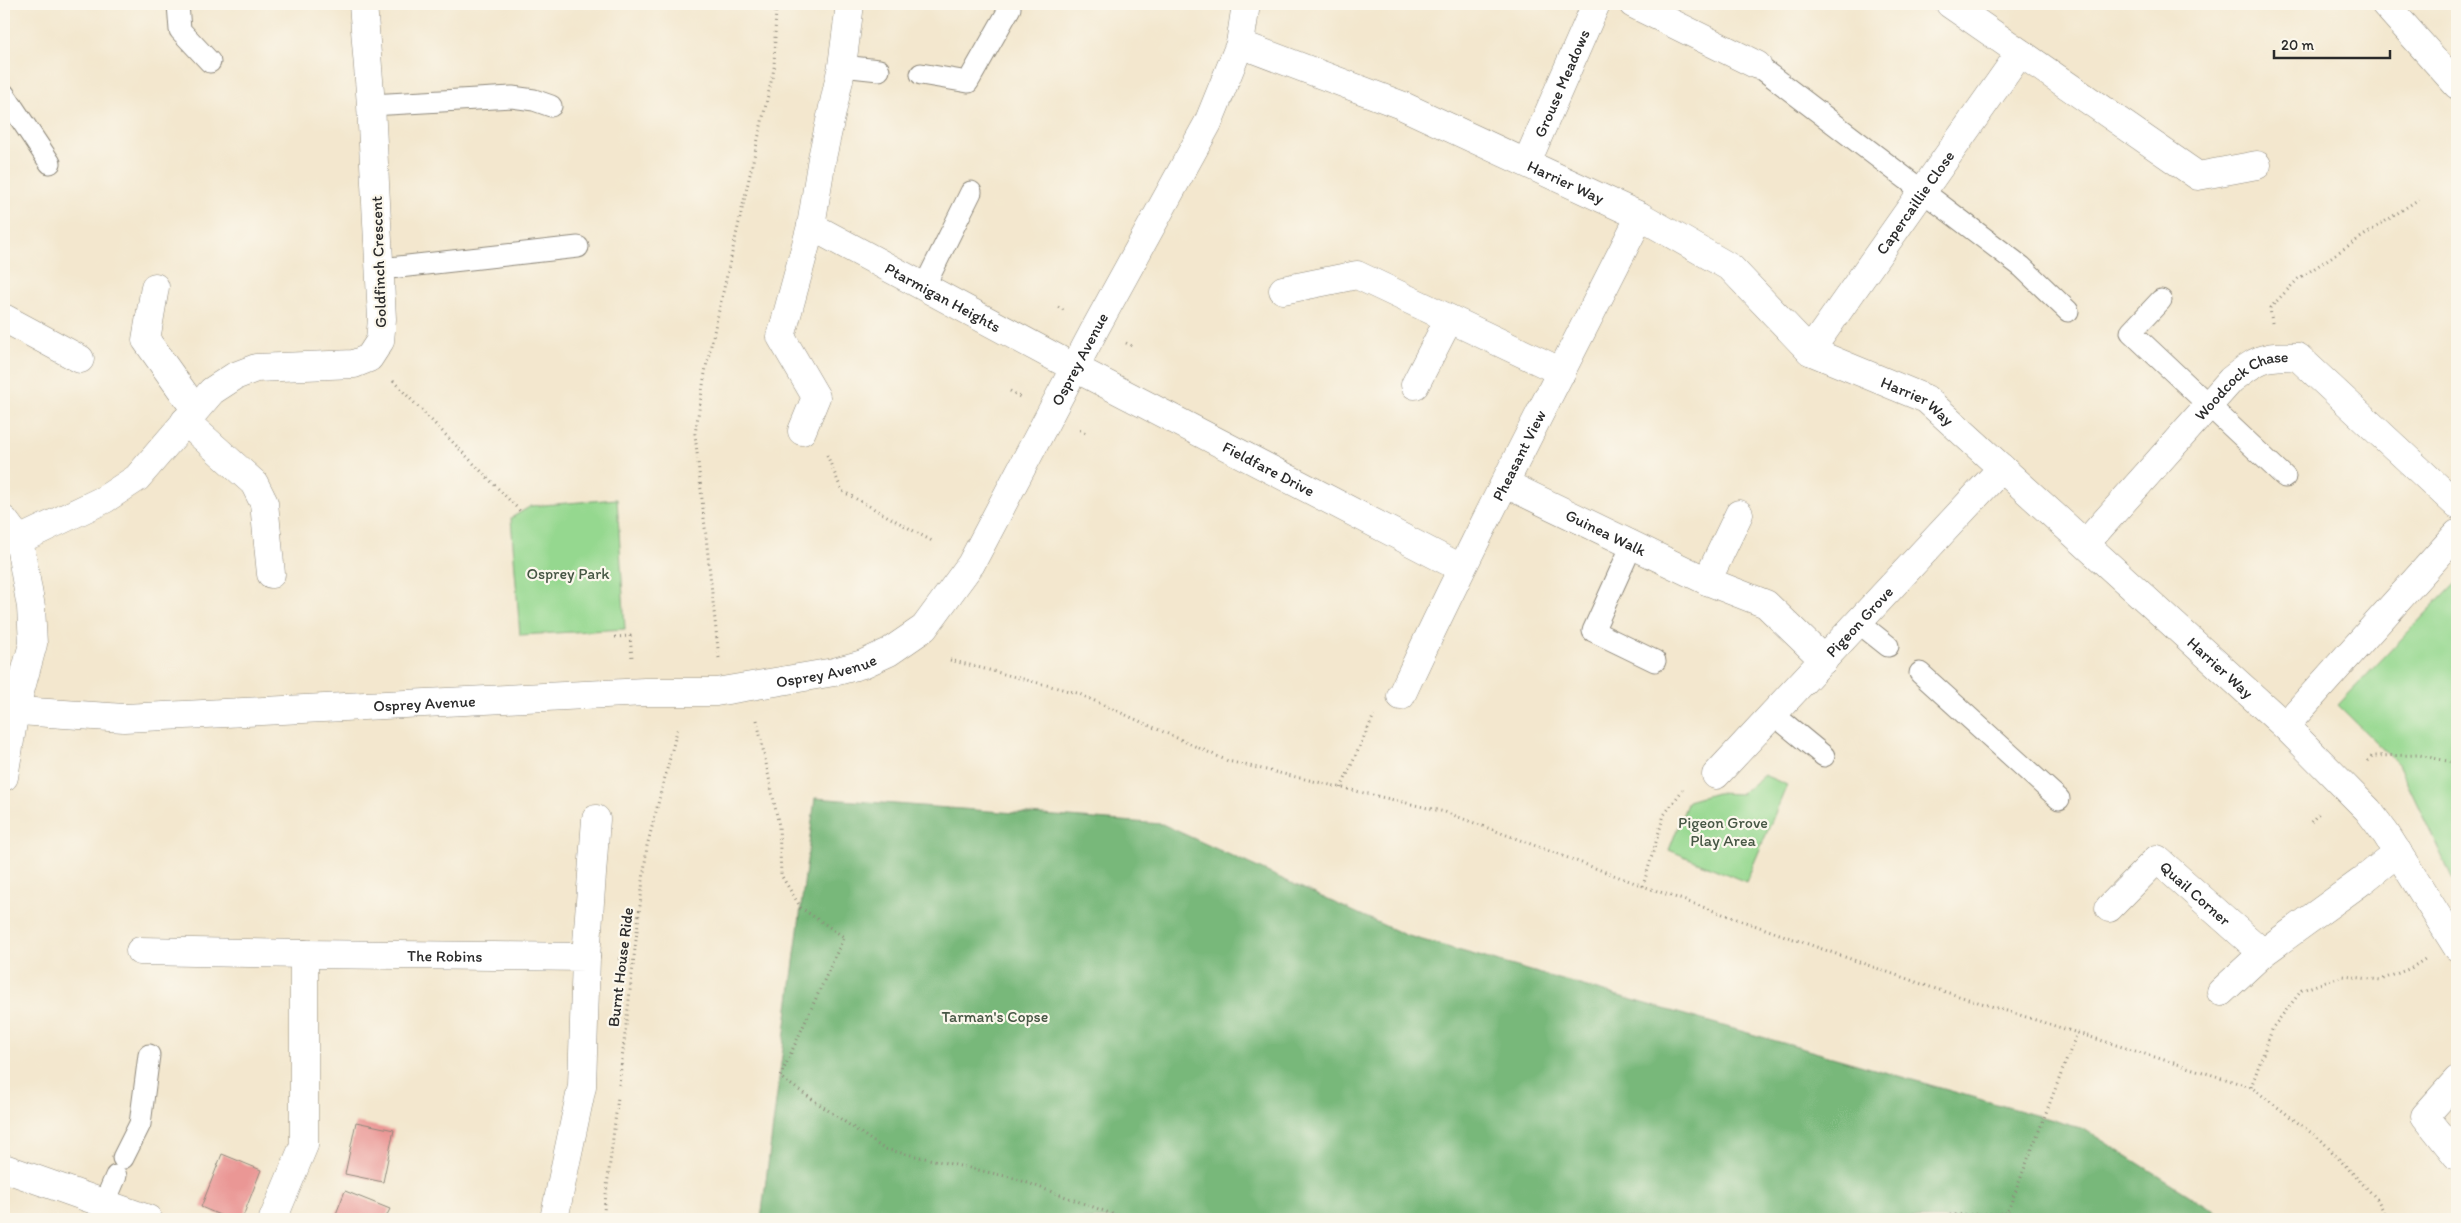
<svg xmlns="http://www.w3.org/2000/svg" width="2461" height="1223" viewBox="0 0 2461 1223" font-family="Itim,sans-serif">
<rect width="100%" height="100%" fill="#fbf7ec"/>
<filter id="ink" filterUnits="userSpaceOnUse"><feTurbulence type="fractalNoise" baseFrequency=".02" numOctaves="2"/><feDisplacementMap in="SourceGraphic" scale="10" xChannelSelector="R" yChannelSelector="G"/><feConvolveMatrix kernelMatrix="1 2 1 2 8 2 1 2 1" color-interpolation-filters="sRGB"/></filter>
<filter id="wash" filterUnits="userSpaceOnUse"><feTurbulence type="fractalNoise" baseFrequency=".0096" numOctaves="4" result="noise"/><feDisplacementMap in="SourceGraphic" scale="20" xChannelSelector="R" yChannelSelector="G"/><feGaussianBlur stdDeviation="1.12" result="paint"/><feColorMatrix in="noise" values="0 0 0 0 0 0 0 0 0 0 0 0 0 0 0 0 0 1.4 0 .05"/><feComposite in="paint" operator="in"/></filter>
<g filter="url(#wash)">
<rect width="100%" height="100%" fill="#f3e7ce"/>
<g fill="#95d88f" stroke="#60825d">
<path d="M617,499L625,629L520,635L511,518L531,506Z"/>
<path d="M2457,581V888L2398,764L2338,705Z"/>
<path d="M1764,775L1787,785L1746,882L1669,850L1688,801L1716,793L1741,794Z"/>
</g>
<path fill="#78b87a" stroke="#527252" d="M815,798L1162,824L1405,935L2084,1129L2227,1219H761Z"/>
<g id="blocks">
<g fill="#ea9795">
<path d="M356,1122L394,1130L383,1182L345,1174Z"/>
<path d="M222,1154L261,1170L242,1219H229L201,1207Z"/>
<path d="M345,1191L390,1209L385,1219H334Z"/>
</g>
</g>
</g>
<g filter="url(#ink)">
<use href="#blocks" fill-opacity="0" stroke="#8f897c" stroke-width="1"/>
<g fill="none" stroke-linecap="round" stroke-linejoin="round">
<defs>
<g id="lane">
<path d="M178,4L180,30L210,62"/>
<path d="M1757,65L2022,267L2068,311"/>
<path d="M842,66L879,70"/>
<path d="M921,74L968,82L1010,8"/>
<path d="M4,94L50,163"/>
<path d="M371,105L512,97L534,100L551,106"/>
<path d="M381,269L578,247"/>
<path d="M924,287L971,192"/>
<path d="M2161,300L2131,332L2285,477"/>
<path d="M1632,545L1593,631L1655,661"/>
<path d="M1859,623L1888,646"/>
<path d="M1920,673L2059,799"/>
<path d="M1773,714L1824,756"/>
<path d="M123,1158L140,1124L149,1055"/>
<path d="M104,1204L116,1176"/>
</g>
<g id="street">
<path d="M1633,4L1757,65"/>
<path d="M1950,4L2198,176L2257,165"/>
<path id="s1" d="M1240,44L1401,105L1640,216L1731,268L1810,351L1926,399L2285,726L2368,810L2386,834L2457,947"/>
<path id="s2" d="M1527,162L1596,4"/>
<path id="s3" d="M811,226L1075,368L1461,568"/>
<path d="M155,287L146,340L195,409"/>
<path d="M1283,290L1357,275L1562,372"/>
<path d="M4,318L80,359"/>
<path id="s4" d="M1810,351L2020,53"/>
<path d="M1415,385L1449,319"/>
<path d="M185,421L254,483L264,503L271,574"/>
<path d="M802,431L816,397L781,337L811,226L822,158L842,66L850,4"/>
<path id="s5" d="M1506,484L1707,581L1766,604L1824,660"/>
<path d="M4,520L19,540L31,607L33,644L15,710L4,777"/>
<path d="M19,540L105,499L137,478L212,391L235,376L256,368L354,364L369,358L380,341L382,319L371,105L363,4"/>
<path id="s6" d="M2086,543L2231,380C2256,360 2264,354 2298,357L2457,505"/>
<path d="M1707,581L1739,514"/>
<path id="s7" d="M1401,696C1476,534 1560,376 1640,216"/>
<path id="s8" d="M4,710L124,718L645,692H716L834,672L863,664L889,652L924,628L971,564L1096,327L1208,123L1240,44L1246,4"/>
<path d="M2285,726L2457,534"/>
<path id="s9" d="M1716,775L2002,468"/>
<path id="s10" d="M2109,908L2157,859L2263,953"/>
<path d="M140,951L304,954"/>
<path d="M586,957L596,819"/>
<path d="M2221,992L2263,953L2362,881L2398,852"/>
<path d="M2457,1080L2425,1116L2457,1156"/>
<path d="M4,1168L148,1219"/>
<path id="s11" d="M273,1219L304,1145V954L586,957L582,1086L554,1219"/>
</g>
<path id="secondary" d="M2385,4L2457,85"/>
</defs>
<use href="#lane" stroke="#8f897c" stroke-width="23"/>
<use href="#street" stroke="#8f897c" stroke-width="29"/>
<use href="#secondary" stroke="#8f897c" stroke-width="29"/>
<g stroke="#8f897c" stroke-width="3" stroke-dasharray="1 4" stroke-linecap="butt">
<path d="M1058,307L1065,311"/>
<path d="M2272,323L2270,308L2298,279L2419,199"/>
<path d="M1126,343L1134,347"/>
<path d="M393,381L522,513"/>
<path d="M1010,391L1020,397"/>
<path d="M1080,430L1088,434"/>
<path d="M827,455L842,491L932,541"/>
<path d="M615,637L630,636L632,658"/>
<path d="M719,658L695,434L706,367L774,69L776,4"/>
<path d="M950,660L1077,693L1228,761L1445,812L1643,886L1933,988L2251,1087L2322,1141L2377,1199L2388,1219"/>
<path d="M757,720L779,826L781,875L801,908L844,937L780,1077L884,1149L1014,1178L1126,1219"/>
<path d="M2368,761L2372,756L2419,755L2457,763"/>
<path d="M1341,788L1374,715"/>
<path d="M2311,822L2321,811"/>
<path d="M1643,886L1664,815L1684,788"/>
<path d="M619,959L634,960"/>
<path d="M619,1085L647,846L678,727"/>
<path d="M2251,1087L2273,1027L2302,990L2343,976L2381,980L2411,968L2425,959"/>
<path d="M603,1219L618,1097"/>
<path d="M1855,1219L2007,1213L2077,1033"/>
</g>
<use href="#lane" stroke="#fff" stroke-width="21"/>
<use href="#street" stroke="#fff" stroke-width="28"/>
<use href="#secondary" stroke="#fff" stroke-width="28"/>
</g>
</g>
<g text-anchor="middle" stroke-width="4.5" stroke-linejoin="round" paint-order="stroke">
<g font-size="16" fill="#2b2b2b" stroke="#fbf7ec">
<text dy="6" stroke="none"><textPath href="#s2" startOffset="86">Grouse Meadows</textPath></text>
<text dy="6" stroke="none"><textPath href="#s1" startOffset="354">Harrier Way</textPath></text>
<text dy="6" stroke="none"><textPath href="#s4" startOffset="182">Capercaillie Close</textPath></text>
<text transform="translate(378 262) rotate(-92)" y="6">Goldfinch Crescent</text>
<text dy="6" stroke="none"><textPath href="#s3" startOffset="150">Ptarmigan Heights</textPath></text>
<text dy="6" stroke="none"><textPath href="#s8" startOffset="1245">Osprey Avenue</textPath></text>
<text dy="6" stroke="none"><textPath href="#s6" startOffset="225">Woodcock Chase</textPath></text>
<text dy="6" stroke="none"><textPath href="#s1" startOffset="774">Harrier Way</textPath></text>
<text dy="6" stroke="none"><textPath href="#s7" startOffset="268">Pheasant View</textPath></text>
<text dy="6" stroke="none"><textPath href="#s3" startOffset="518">Fieldfare Drive</textPath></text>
<text dy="6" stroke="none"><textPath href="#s5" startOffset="111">Guinea Walk</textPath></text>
<text dy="6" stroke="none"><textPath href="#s9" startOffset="210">Pigeon Grove</textPath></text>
<text dy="6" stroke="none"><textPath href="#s1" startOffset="1179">Harrier Way</textPath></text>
<text dy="6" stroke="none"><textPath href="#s8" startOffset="825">Osprey Avenue</textPath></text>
<text dy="6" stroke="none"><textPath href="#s8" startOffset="421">Osprey Avenue</textPath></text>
<text dy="6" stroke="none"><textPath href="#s10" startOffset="120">Quail Corner</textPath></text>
<text dy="6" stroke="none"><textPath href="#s11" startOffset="412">The Robins</textPath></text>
<text transform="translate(620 967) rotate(-83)" y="6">Burnt House Ride</text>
</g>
<g font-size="16" fill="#465644" stroke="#fbf7ec">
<text x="568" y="579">Osprey Park</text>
<text x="1723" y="828">Pigeon Grove<tspan x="1723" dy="18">Play Area</tspan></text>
<text x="995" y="1022">Tarman's Copse</text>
</g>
</g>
<rect width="2461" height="1223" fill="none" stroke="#fbf7ec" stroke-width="20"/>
<path d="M2274 50v8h116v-8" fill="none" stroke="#2b2b2b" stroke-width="2.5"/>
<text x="2281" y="50" font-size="15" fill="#2b2b2b" stroke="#fbf7ec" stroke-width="4" paint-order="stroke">20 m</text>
</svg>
